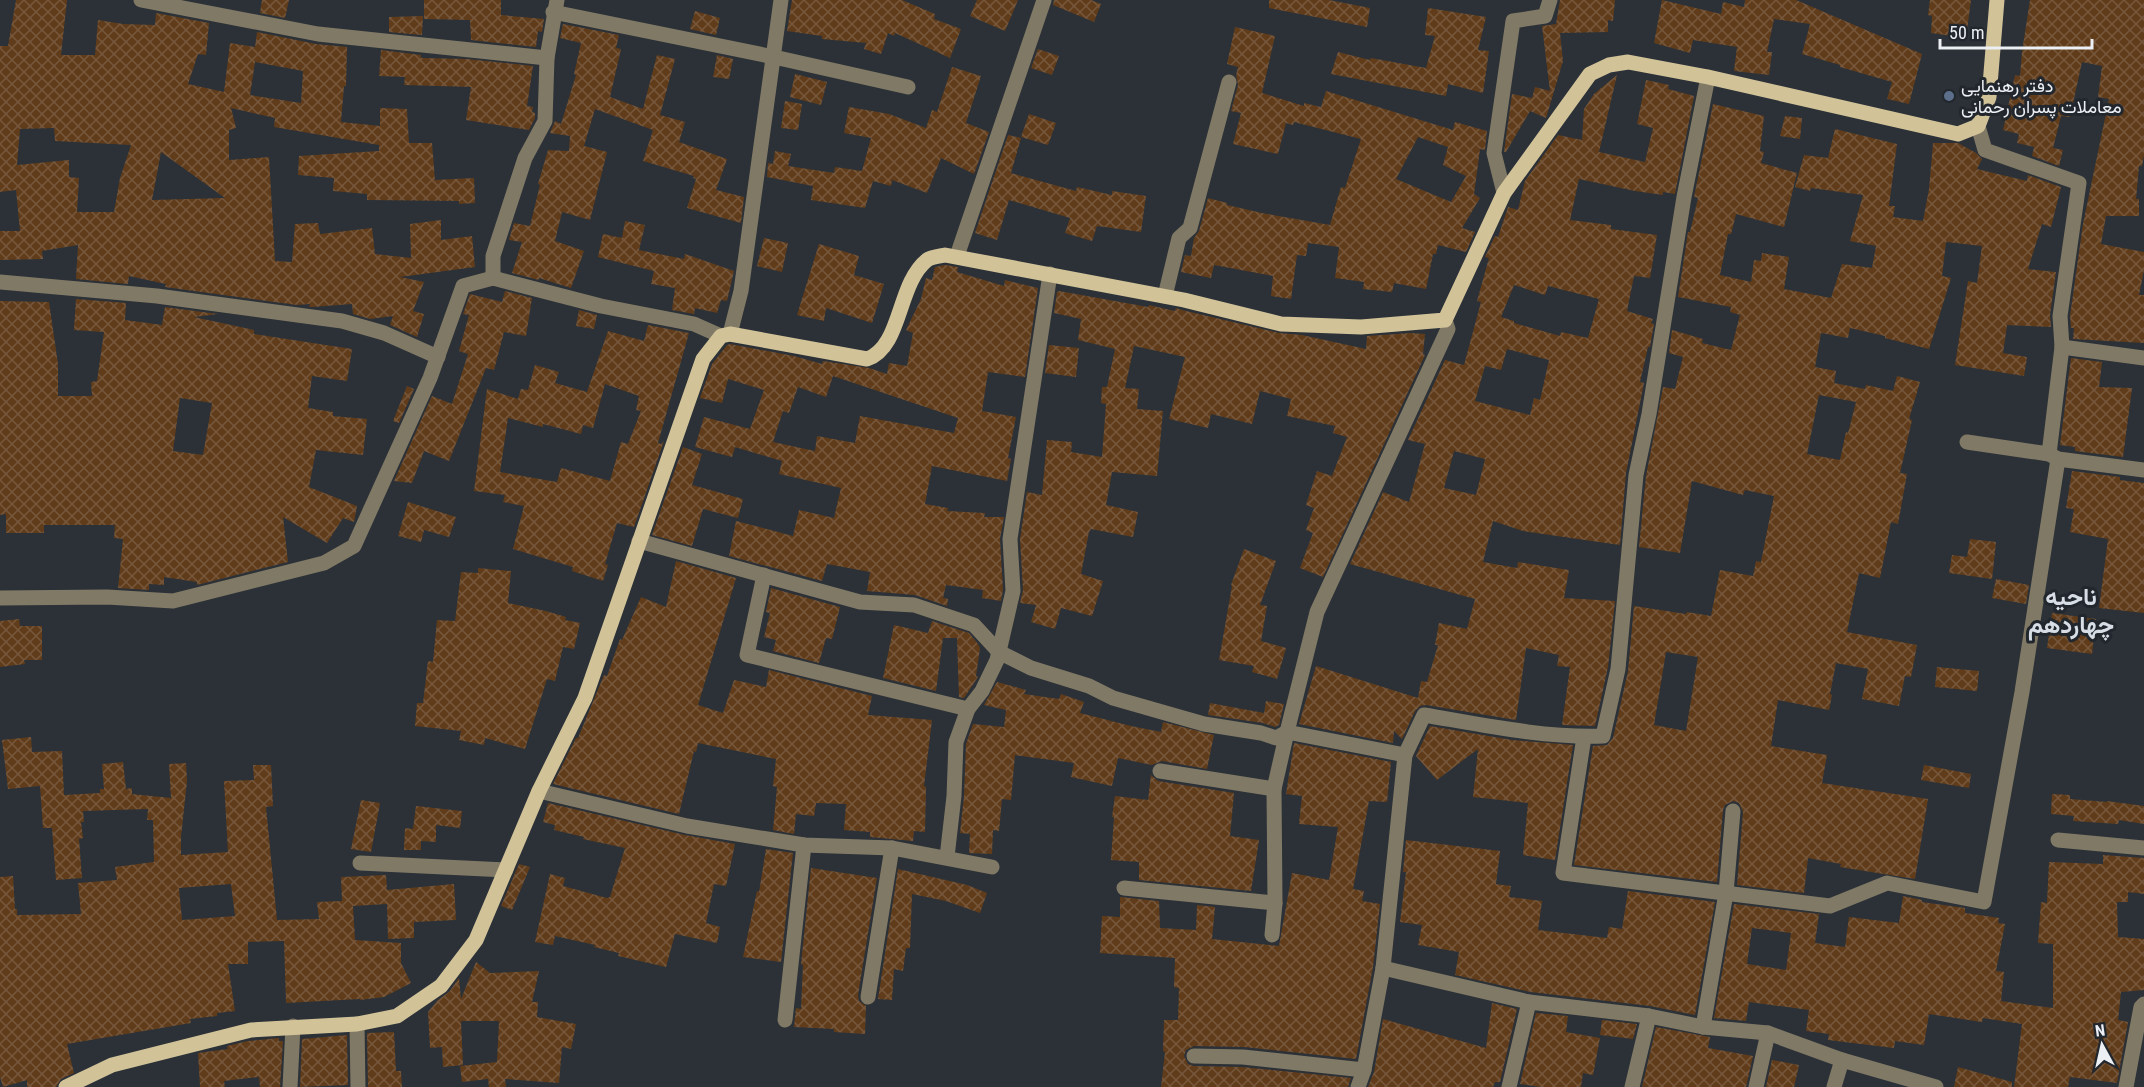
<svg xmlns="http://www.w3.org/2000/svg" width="2144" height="1087" viewBox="0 0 2144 1087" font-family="'Roboto Condensed',Vazirmatn,sans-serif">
<defs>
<pattern id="building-cross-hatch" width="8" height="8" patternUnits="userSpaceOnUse" patternTransform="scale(1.5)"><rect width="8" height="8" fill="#603c1b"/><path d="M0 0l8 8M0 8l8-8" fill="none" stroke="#77583d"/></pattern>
</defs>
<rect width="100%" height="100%" fill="#2b3137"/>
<g fill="url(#building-cross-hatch)" fill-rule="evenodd">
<path d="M16,0H67L61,55H95L98,20L123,24L155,25L156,13L209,23L206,55L198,54L188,84L224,92L230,43L255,47L257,32L316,44L347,47L346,86H344L341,122L380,126V108L407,109L409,143H432L435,180L474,178L475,203L459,204V201L367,200V194L333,191L334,178L298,175L299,156L379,151V145L274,127L275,118L231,108L236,128L229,130V160L269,157L275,261L292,262L295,224L318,223L320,234L372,228L375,254L411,258L410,224L441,220V240L472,236L475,267L400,277L424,282L413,311L424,314L417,337L390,325L393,316L370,319L353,314L352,304L312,307H309L310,304L297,305L165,287L166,284L129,276L128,284L76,279L78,245L42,251L43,259L0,260V231H20L16,190L0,192V46H8ZM255,62L303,71L301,103L250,95ZM54,128L55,141L131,145L120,178L114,212H77L79,178L69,177V160L17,165L20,129ZM161,152L225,198L152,200Z"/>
<path d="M262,0H289L285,18L260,13Z"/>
<path d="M424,0H501V15L544,19L542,32L538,31L536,47L471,40L470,20L424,19Z"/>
<path d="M792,0H902L935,14L934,19L961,29L950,58L895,33L894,36L888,33L881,54L864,49L866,43L822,39V36L787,31Z"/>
<path d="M977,0H1018L1005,31L970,16Z"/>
<path d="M1054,0H1091L1101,4L1094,22L1053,5Z"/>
<path d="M1269,0H1329L1370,8L1367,27L1269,8Z"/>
<path d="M1560,0H1615L1613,21L1608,20V32L1560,33L1563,61L1546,118L1530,111L1506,152H1504L1512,94L1532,98L1535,87L1550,91L1542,26L1556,24Z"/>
<path d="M1662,0L1721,14L1723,2L1744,7L1745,0H1796L1922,54L1909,104L1887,99L1892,82L1840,67V65L1802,54L1810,24L1774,19L1767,52H1772L1769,75L1734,71L1737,47L1693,40L1690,53L1654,43Z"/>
<path d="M1930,0H1971L1966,38L1931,33L1932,16L1928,15Z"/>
<path d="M2030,0H2144V155L2142,166H2139L2136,199H2139V216H2106L2101,244L2144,252V270L2139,295H2144V343L2073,339L2074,328H2071L2070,316L2083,224L2109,99L2098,97L2102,66L2082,62L2070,117L2061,116L2053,148L2063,150L2059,166L2032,156L2034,147L2017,143L2019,134L2003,130L2015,75L2020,76L2022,52Z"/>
<path d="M1428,8L1486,17L1478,50L1489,51L1483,93L1448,84L1446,96L1331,74L1338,52L1370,60L1371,58L1426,68L1435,36L1425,35Z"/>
<path d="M695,11L720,18L716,35L690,29Z"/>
<path d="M423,16L422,35L389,32V17Z"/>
<path d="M563,24L619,35L616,48L621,49L610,97L643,109L657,55L675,59L660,115L685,122L679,142L727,159L716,190L744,197L741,223L687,208L696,179L693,178L694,176L643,161L653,130L595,109L584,146L607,152L590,220L562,212L555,241L584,251L571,288L539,278V280L512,273L522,242L509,240L510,236L514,223L530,226L540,185L538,184L548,150L569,151L570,136L550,133L555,121L561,124L576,75L574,74L581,43L560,38Z"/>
<path d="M1235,27L1275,36L1262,93L1304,106V103L1321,107L1326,91L1453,130L1455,122L1487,131L1485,150L1480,149L1474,194L1480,198L1462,228L1475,232L1466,252L1438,245L1436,254H1433L1426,289L1394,283L1392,292L1363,289L1364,282L1335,278L1339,247L1308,243L1306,256L1297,255L1291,299L1271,296L1273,276L1214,265L1211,278L1181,272L1185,255L1191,256L1194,238L1199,231L1208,198L1227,203V205L1262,213L1330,225L1341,187L1345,188L1361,139L1294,122L1293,125L1286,123L1278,154L1233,144L1241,113L1231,111L1238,85L1236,75L1238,67L1227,64ZM1418,137L1448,147L1443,165L1466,176L1451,202L1396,179Z"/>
<path d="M1038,49L1059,56L1052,75L1031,68Z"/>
<path d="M381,50L421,55V58L467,59L533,66L527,106L533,107L532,112L535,113V118L529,130L466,120L471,87L404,85L405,77L379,76Z"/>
<path d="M717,55L733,59L729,79L713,77Z"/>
<path d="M952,67L981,76L966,123L989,132L974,174L941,158L927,193L892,180L891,186L873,181L865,208L811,200L813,186L767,177L768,163L773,164L775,151L791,154L788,166L834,173L835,167L862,171L871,138L844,133L849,107L889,114L926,128L932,110L937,112Z"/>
<path d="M795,74L827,82L821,105L790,97Z"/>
<path d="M1617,75L1599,152L1645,162L1653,128L1637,124L1646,80L1669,85L1668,89L1694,96L1675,194L1663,192V195L1635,191L1579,179L1570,220L1611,225V229L1657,235L1650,278L1634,276L1627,311L1653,319L1651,323L1654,324L1650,347H1648L1640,382L1644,383L1626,473L1620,545L1523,531L1493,521L1483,562L1517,568L1518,562L1569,570L1564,598L1615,601L1608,667L1595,726L1562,725L1570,667L1557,666L1559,655L1526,648L1516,720L1426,705L1420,706L1415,711L1402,739L1394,731L1393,743L1299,724L1316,666L1418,698L1421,681L1427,682L1438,645H1435L1439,623L1467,629L1475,599L1350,564L1383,492L1409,502L1425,444L1408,440L1445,360L1464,365L1481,302L1477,301L1489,258L1485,257L1495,236L1498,237L1508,207L1518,210L1525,181L1558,135L1582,140L1584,109L1594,94ZM1514,285L1545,295L1548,286L1599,299L1588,338L1561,332L1560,336L1514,323V321L1501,317ZM1507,349L1549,360L1540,400L1534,398L1530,415L1475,401L1485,366L1501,370ZM1454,451L1485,459L1476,495L1444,488Z"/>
<path d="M785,101L802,104L798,130L781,128Z"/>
<path d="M1713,104L1764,116L1760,151L1764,152L1761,163L1797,173L1784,227L1736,214L1731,234H1728L1720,275L1751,282L1754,260L1761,261L1762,253L1789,257L1784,289L1831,298L1842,264L1872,268L1876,246L1850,241L1863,195L1811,188L1810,191L1795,187L1804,155L1828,158L1835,129L1897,144L1889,206H1895L1893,217L1923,221L1929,189L1933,143H1958L1976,153L1982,159L1977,169L2027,181L2028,175L2061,187L2051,227L2042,224L2028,269L2056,272L2050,315L2051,327L2007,325L2003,353L2027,357L2024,376L1955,365L1968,281L1977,283L1982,246L1946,242L1942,276L1951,278L1929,349L1885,338V336L1850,328L1848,338L1821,333L1815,367L1836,371L1834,383L1865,389L1866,385L1893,391L1897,376L1920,382L1909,419L1912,420L1900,473L1907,474L1898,524L1891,522L1880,578L1859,573L1847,632L1917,645L1911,677L1905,676L1899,706L1862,699L1868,669L1836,663L1830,694L1832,695L1829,710L1778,700L1771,746L1827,755L1822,783L1928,799L1915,879L1840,867L1841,864L1808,858L1804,893L1737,885L1743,812L1739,803L1733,801L1725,805L1723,810L1717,882L1574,865L1593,746L1607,745L1613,738L1628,671L1634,606L1686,614L1687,612L1711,616L1720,570L1753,576L1756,561L1761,562L1774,496L1745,490L1743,495L1692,481L1680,553L1639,547L1646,476L1663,387L1675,389L1683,357L1669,353L1672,330L1703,339L1702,343L1731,350L1740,315L1730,312L1731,307L1678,297L1688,232H1690L1698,198L1694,197ZM1819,395L1856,402L1848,433L1846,432L1840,460L1807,454ZM1666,652L1698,657L1686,731L1654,725Z"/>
<path d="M1029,114L1056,123L1048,145L1021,137Z"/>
<path d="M1785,116L1802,118L1800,139L1780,136Z"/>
<path d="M1008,135L1021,138L1011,173L1076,191L1077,187L1112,195V191L1146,196L1141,232L1097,226L1092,241L1065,233L1070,218L1009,200L997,240L975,233Z"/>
<path d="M625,221L645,225L639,250L684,259L685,254L734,271L727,301L721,300L717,313L695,308L694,314L672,310L675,288L651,284L654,271L598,257L603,234L622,238Z"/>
<path d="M764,238L788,243L782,272L757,266Z"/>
<path d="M819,244L859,256L854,275L884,284L872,323L826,308L824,321L797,315Z"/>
<path d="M945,265L958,267L957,272L1004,286L1005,280L1038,288L1025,377L988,372L982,411L1016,417L1008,458L1011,459L1007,481L932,466L925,504L948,508L947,511L985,513L984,517H1004L1000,539L1003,590L1001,601L982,598L983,590L946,585L943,598L948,599L947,606L915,595L867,591L870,572L827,564L822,581L729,556L736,521L793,536L799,510L834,518L841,488L779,474L782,461L735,447L732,457L695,447L704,417L750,429L764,390L728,379L722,403L700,398L712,364L727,345L730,344L794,356L822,364L823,361L869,368L887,374L889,363L907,366L913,333L906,330L921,299L926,278L932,280L935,267ZM833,376L958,418L954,433L860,416L855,443L817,436L815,451L773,442L783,411L789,413L798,387L826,397Z"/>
<path d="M505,291L532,298L526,336L504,332L494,370L486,368L449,461L424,451L412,483L394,481L432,396L452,404L468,354L459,351L469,315L463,314L470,294L502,302Z"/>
<path d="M1059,291L1148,307L1149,305L1175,311L1176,308L1182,310L1279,333L1302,335L1366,349L1367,336L1411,333L1425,334L1423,354L1425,355L1323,577L1300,568L1313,533L1306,530L1314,508L1306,505L1317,471L1332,476L1347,437L1333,433L1335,426L1287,416L1291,399L1260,391L1252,424L1211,414L1208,428L1169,419L1185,357L1134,346L1125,388L1139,389L1137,409L1163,411L1157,476L1112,472L1106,505L1138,512L1133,537L1091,529L1089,532L1081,574L1103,581L1092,616L1061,608L1055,629L1031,622L1036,605L1020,603L1023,590L1020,539L1027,492L1042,495L1047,440L1072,442L1071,452L1102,457L1106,404L1101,403L1102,387H1107L1115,349L1078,340L1081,319L1054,313L1057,292Z"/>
<path d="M76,299L126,303L125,320L162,325L165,307L218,314L194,317L254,330V334L352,349L347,381L312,376L308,408L333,412V416L367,419L363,455L316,450L309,487L357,506L354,522L343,518L327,543L283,517L288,562L197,585V582L164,577V585L149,584V590L118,588L123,539L114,538L115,525H44V533H6V514L0,515V301L49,302L58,364V396H92L91,382L97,381L104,332L74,330ZM180,398L212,403L203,455L173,451Z"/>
<path d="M579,310L597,315L594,329L576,326Z"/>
<path d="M648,325L689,333L658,443L661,444L664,441L634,527L617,523L605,564L608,565L603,581L572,571L573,567L513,549L524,506L503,502L505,495L474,491L487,389L518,399L521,389L528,390L535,365L559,372L555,383L587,392L608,331L644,341ZM605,384L639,396L636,410L641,411L628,444L621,442L610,481L561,468L557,482L500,472L508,418L543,427V424L581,434L583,425L593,428Z"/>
<path d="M1049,345L1079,348L1076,377L1045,373Z"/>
<path d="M2071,358L2102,362L2099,387L2132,388L2123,457L2075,451V447L2060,445Z"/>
<path d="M407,386L414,389L399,423L393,421Z"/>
<path d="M683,447L702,454L692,485L743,499L738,518L703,509L692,546L652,535Z"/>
<path d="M2072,471L2120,477V480L2144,483V613L2099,608L2108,539L2070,532L2074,509L2066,508Z"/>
<path d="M408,502L456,517L449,537L424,530L421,542L398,536Z"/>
<path d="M1970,539L1996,542L1992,579L1949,573L1952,555L1967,557Z"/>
<path d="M1244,549L1276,561L1260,605L1267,606L1261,641L1286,648L1277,679L1252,672L1254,666L1219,660L1232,586L1231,585Z"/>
<path d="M676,561L736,578L698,705L723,713L734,680L766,687L769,670L872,696L868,715L932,720L924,786L926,787L925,832L914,831L913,841L870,837V832L844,830L846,804L816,803L814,816L796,814L794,834L773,830L777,787L773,786L776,759L698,743L696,752L694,751L679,814L553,784L576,738H578L604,675L607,676L620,639L622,640L641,597L666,607Z"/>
<path d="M478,568L511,571L508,603L546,611L566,617L565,620L580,623L574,649L563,647L555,681L547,679L525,749L485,738L484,745L459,740L461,731L415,726L417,703H423L428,661L433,662L437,620L455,621L461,572L478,573Z"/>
<path d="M1996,579L2029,585L2026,604L1992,598Z"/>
<path d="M771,588L840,607L832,639L826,638L819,663L773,651L776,640L764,637L770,613L766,612Z"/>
<path d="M2052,613L2096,619L2092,654L2047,648Z"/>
<path d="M19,619L20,626H42V660H24L25,664L0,667V621Z"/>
<path d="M932,621L969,633L978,644L980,648L976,676L978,677L964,698L959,697L957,638H943L936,691L883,678L894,625L928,633Z"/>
<path d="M1937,667L1979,671L1977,691L1935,687Z"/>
<path d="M997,682L1026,690L1024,694L1059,699L1061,694L1084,702L1080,713L1131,726L1161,732L1163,722L1214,735L1207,769L1162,761L1152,765L1118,758L1112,786L1071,777L1074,763L1015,755L1011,800L1002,799L999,831L993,830L992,854L969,853L970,834L960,833L964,796L966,744L973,724L1004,727L1006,710L984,705Z"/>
<path d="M1266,701L1284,704L1279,725L1275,727L1263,723L1208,715L1210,703L1264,713Z"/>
<path d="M1430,726L1512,740L1573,745L1555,860L1523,855L1528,803L1473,797L1478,749L1437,780L1416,756Z"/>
<path d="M31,737L32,752L62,751L64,795L100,793V789H104L102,764L123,762L126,789L132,788V794L171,798L169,764L186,763L187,781L181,837V855L228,852L224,781L254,780L253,765H271L273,806L266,807L277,920L319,919L317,902L342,901L341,877L386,875L387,890L454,884L456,920L414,922V938L388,939L387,904L353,906L355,940L401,943V963L411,983L384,997L360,1000V999L286,1003L284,941L248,942V964H228L235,1011L217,1013V1016L190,1019L191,1023L67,1044L74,1073L61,1079L56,1087H27V1080L3,1087L0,1077V877L13,876L15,909H17V915L81,914L78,883L117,880L115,867L154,862L153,820H147L148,809L83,811L84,822H81L83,838L79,839L82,878L56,880L52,828H43L40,786L8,789L2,740ZM231,884L235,916L182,920L179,888Z"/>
<path d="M1294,743L1391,762L1387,802L1369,801L1353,889L1364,891L1362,901L1380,904L1373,967L1356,1059L1244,1047L1194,1046L1186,1050L1184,1056L1188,1064L1194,1066L1242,1067L1351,1078L1348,1087H1161L1165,1052L1163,1051L1164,1020H1178L1179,988L1174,987L1175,958L1100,953L1102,916L1120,917V897L1159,901L1160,928L1196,930L1197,905L1215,907L1212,939L1279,946L1292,873L1329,880L1338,827L1299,824L1302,796L1286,794Z"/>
<path d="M1924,765L1971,774L1969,788L1921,780Z"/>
<path d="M1151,775L1158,781L1234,793L1230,836L1259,840L1251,891L1139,880V862L1111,860L1114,817H1112L1115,796L1148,800Z"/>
<path d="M2052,794L2070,795V799L2107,802V801L2144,806V824L2119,820L2118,824L2073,821L2074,816L2051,814Z"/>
<path d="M361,800L380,803L371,852L351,849Z"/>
<path d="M548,803L685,835L735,844L726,886L714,884L706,923L720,927L717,943L675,934L666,967L618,956L619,953L594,947L595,945L555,936L553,945L535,942L550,874L565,878L563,886L607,898L610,897L625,848L583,839L584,837L554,830L555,825L543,822Z"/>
<path d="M416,806L462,811L460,828L436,825V842L421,841V850H404L405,828L413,829Z"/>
<path d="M1406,840L1500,851L1496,884L1511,886L1509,897L1542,901L1538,930L1607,938L1609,927L1622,929L1628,891L1715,902L1695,1015L1650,1006L1531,992L1455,975L1459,952L1418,945L1422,925L1400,922L1406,872H1403Z"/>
<path d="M766,849L793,853L781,962L743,957L757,891L759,892Z"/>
<path d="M2103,855L2144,858V894L2128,892V902H2117L2118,937L2144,939V990L2121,992L2118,1020L2128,1022L2117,1083L2070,1077L2068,1087H2014L2022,1024L1983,1018L1982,1022L1929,1014L1924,1045L1895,1041L1894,1048L1828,1040L1829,1034L1806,1031L1809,1010L1749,1002L1746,1021L1714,1018L1734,904L1819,914L1815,943L1845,947L1849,917L1899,923L1903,896L1922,900V902L1965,908V913L1999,918L1998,923L2005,924L1996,971L2004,972L2001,1001L2053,1008V944L2038,943L2041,902L2047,903L2049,862L2103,864ZM1752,928L1791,933L1786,970L1747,964Z"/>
<path d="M519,864L530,867L512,910L501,906Z"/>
<path d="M811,868L877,878L858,995L859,1001L866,1006L865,1034L834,1032V1029L794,1027L796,1008L801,1009L803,965L801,964Z"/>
<path d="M898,869L967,885L987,893L980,913L946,901L912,894L910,948H906L903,971L894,969L892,1000L878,999Z"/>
<path d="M476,962L490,973L539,971L532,1002H538L537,1017L576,1024L571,1049L562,1047L559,1083L505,1079L506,1087H489L488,1079L462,1082L460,1066L497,1062L499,1021H461L463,1065L443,1067L442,1047L430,1048L428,1012L438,1000L449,992L459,978L461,999Z"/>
<path d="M1492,1003L1517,1009L1500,1082H1495L1493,1087H1368L1374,1072L1383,1019L1486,1048Z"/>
<path d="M1536,1013L1568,1016L1566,1032L1600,1038L1593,1075L1583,1073L1581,1087H1540L1520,1084Z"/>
<path d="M1602,1020L1637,1024L1633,1039L1600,1035Z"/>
<path d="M1656,1027L1710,1037L1708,1048L1753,1056L1746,1087H1642Z"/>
<path d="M394,1032L396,1071H401L402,1087H368L367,1033Z"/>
<path d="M347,1035L348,1085L300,1087L302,1039Z"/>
<path d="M279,1038V1041H283L280,1087H260L259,1077L224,1081L225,1087H200L198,1053L228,1049L227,1046L248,1041Z"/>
<path d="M1772,1060L1799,1065L1794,1087H1766Z"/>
<path d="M1958,1067L2012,1082V1087H1954Z"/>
</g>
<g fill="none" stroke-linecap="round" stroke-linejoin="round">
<g stroke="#807965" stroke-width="15">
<path d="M141,0L318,34L547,58"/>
<path d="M553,12L774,57L908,87"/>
<path d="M1978,126L1985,150L2079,183L2060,316L2062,347L2049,454"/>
<path d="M1504,193L1494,153L1513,21L1545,16L1550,0"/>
<path d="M957,256L1044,0"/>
<path d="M493,278V256L525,158L545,121L547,58L557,0"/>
<path d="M0,282L157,296L342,321L384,333L438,357"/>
<path d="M1165,296L1179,238L1190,228L1229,82"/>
<path d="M730,334L741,291L781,0"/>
<path d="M2062,347L2144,358"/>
<path d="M1967,442L2049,454L2058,459L2144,470"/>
<path d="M639,541L860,602L914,605L974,625L999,652L1031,668L1089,686L1113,698L1204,724L1261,733L1276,738L1287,732"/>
<path d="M764,575L747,655L968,709"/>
<path d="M0,598L107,597L173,601L324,563L354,546L430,378L463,286L493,278L601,306L694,324L721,336"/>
<path d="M1584,737L1563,873L1830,906L1887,883L1984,902L2022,692L2058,459"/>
<path d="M1405,755L1424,715C1483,725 1544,738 1603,736L1618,669L1636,475L1649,414L1684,197L1708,77"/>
<path d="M1160,771L1274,789"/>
<path d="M539,791L687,826L804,845L892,848L992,867"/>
<path d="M2058,840L2144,848"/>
<path d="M947,857L954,796L956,742L968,709L982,691L997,660L1013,591L1010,539L1050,274"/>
<path d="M360,863L506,870"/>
<path d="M1124,888L1275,903"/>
<path d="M1272,935L1275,903L1274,789L1287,732"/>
<path d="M1383,968L1529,1002L1649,1016L1703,1027L1768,1033L1842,1060L1936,1087"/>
<path d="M868,997L892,848"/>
<path d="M785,1020L804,845"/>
<path d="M357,1024L358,1087"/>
<path d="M1703,1027L1726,893L1733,811"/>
<path d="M1194,1056L1243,1057L1364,1070"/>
<path d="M290,1087L293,1026"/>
<path d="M1358,1087L1364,1070L1383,968L1405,755L1287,732L1317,612L1448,329L1445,320"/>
<path d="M1509,1087L1529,1002"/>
<path d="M1632,1087L1649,1016"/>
<path d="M1756,1087L1768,1033"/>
<path d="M1834,1087L1842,1060"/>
<path d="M2126,1087L2141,1007L2144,1004"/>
</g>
<path stroke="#d1c298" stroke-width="15" d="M66,1087L112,1065L251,1030L357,1024L397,1016L441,986L476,940L539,791L585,698L703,359L721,336L730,334L867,359C902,347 897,284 927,260C931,257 940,256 945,255L1184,300L1281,324L1361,327L1445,320L1504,193L1590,74L1609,65L1628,62L1708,77L1958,134L1978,126L1989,97L1997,0"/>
</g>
<circle fill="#5c6f8a" stroke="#22272d" stroke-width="2" cx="1949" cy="96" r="6"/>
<g text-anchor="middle" stroke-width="6" stroke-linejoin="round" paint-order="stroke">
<g font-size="18" fill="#eceff3" stroke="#22272d" text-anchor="start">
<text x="1961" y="92">دفتر رهنمایی<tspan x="1961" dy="21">معاملات پسران رحمانی</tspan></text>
</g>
<g font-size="24" font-weight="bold" fill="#d7dee6" stroke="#22272d">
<text x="2071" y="605">ناحیه<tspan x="2071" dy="28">چهاردهم</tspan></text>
</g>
</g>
<g transform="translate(2102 1045) rotate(352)" stroke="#22272d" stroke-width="4.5" paint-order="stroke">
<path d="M0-4.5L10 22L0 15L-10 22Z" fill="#eceff3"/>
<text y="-9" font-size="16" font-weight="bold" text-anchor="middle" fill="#eceff3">N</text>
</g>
<path d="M1940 39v9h152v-9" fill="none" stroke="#eceff3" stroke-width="3"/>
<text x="1949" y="39" font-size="18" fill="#eceff3" stroke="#22272d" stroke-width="4.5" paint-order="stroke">50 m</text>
</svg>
